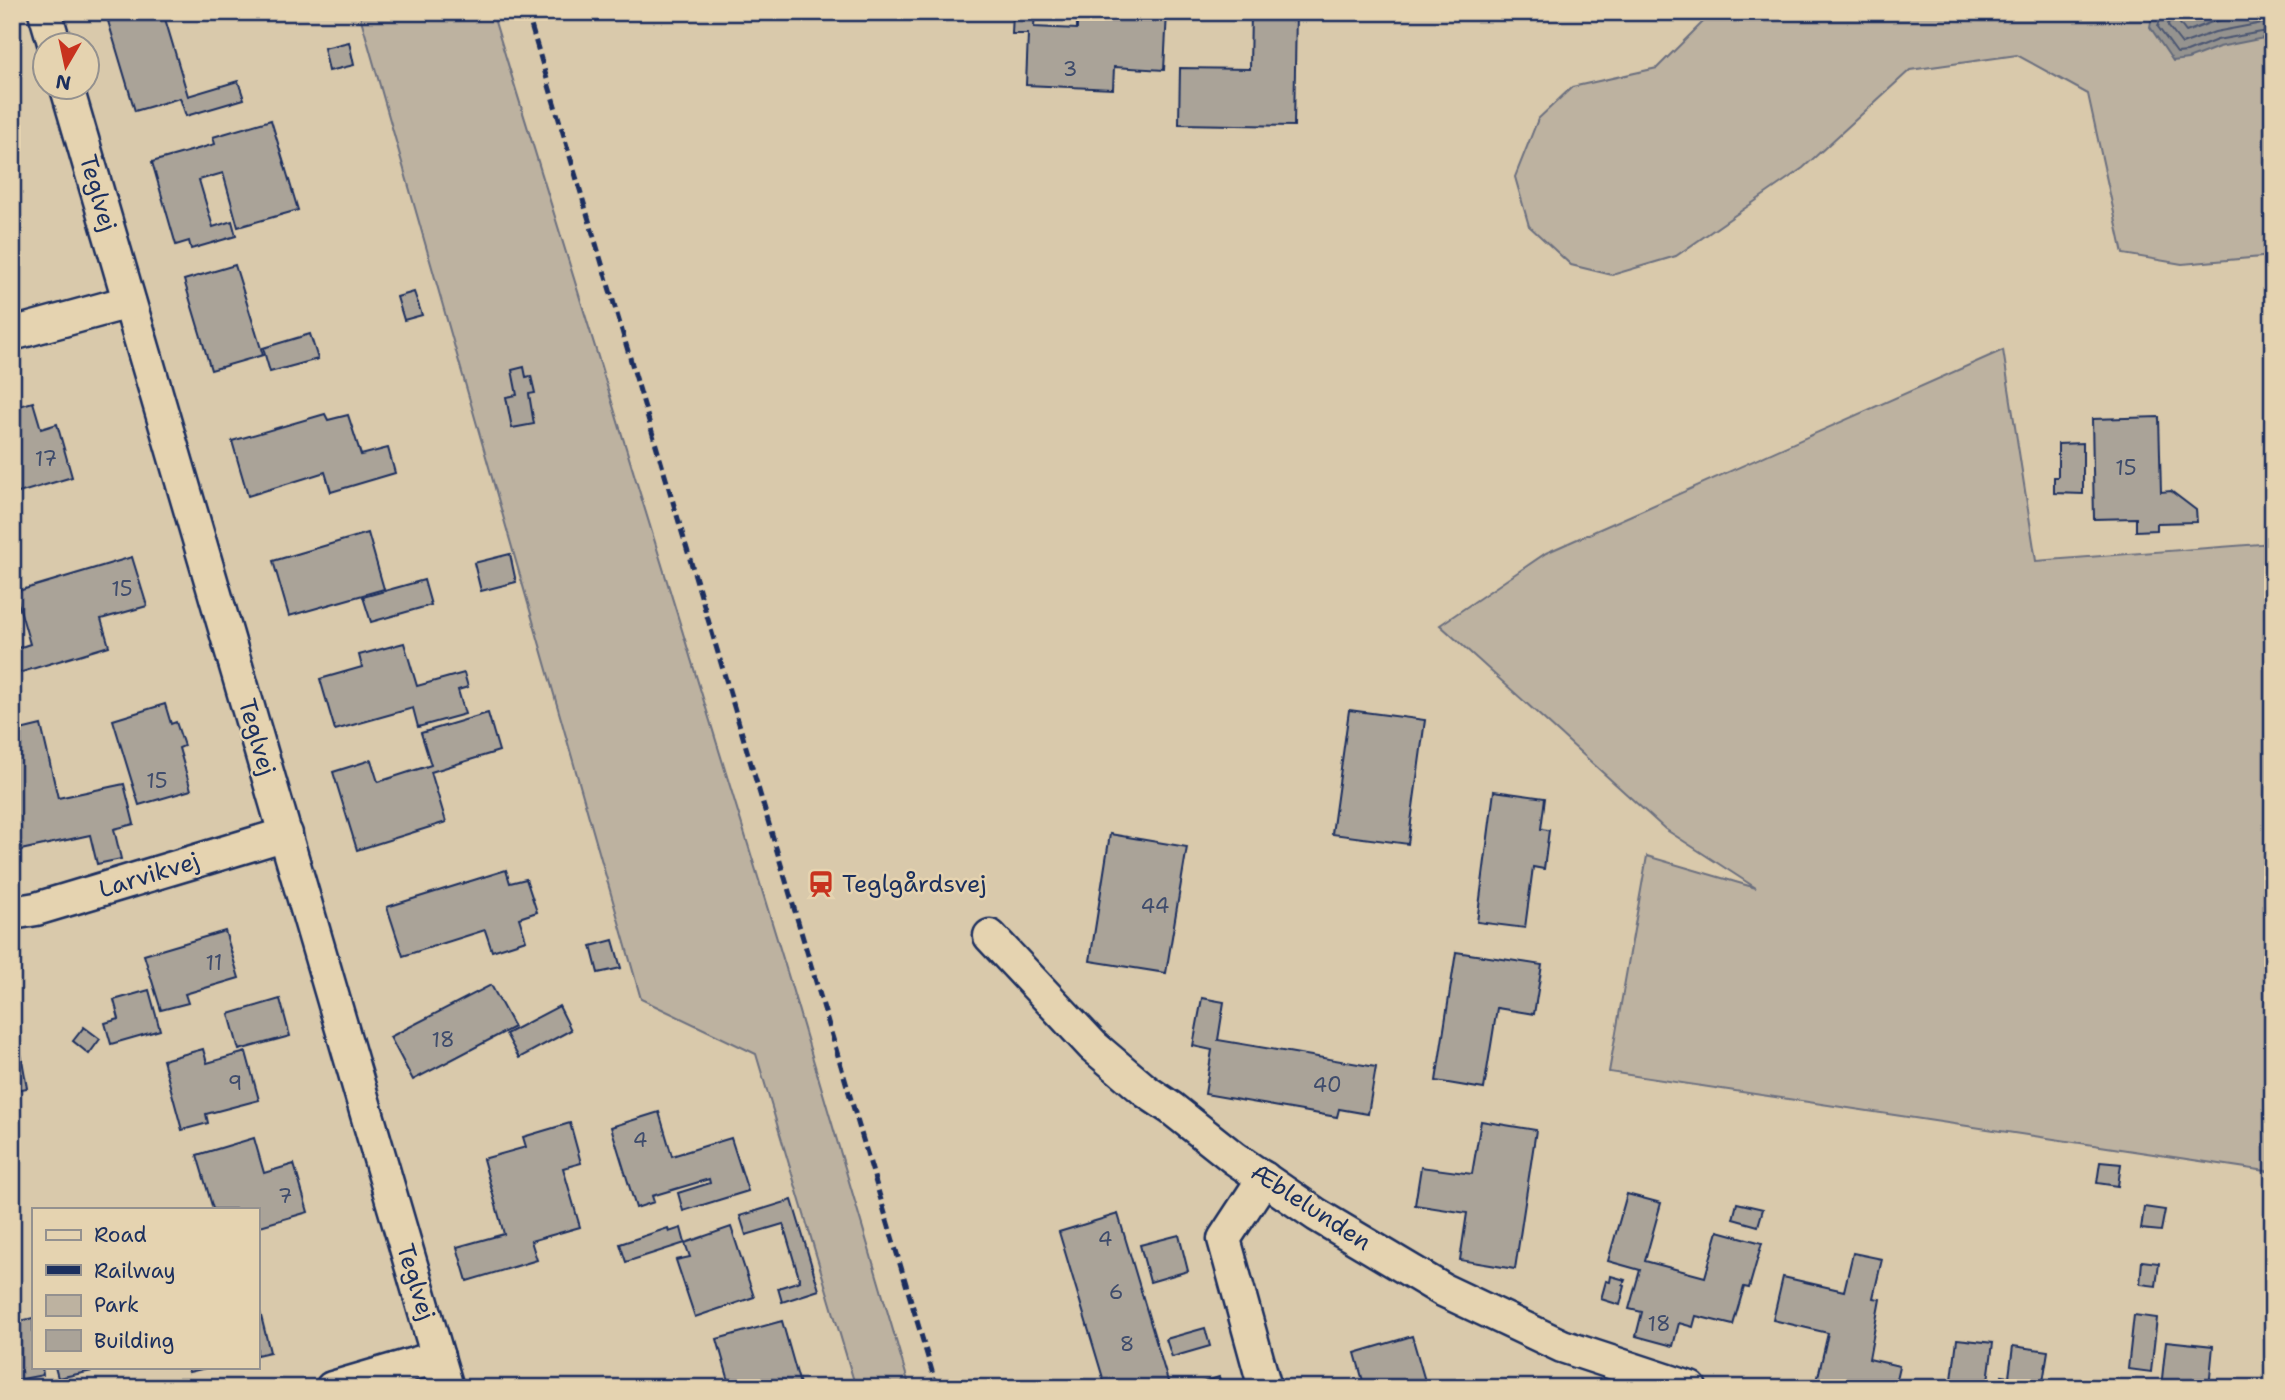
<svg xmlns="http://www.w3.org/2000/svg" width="2285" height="1400" viewBox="0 0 2285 1400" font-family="'Shantell Sans',sans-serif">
<rect width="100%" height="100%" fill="#d9c9ab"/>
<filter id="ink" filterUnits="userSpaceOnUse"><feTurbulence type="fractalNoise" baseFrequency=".0143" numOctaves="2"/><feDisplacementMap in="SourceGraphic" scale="14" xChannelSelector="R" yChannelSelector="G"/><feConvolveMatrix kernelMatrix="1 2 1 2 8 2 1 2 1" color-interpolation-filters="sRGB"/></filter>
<g filter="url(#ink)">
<g fill="#bdb2a0" stroke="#6c707f" stroke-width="2">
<path d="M359,12H492L789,978L910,1388H856L756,1054L641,999Z"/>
<path d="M1713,12H2273V256L2182,264L2123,254L2088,94L2017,55L1910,70L1803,168L1676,256L1612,275L1571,265L1529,226L1515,177L1538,119L1572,87L1657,68Z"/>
<path d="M2003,350L2036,561L2273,543V1172L1609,1072L1647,856L1756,888L1665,829L1440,625L1546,553Z"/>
</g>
<path fill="#95938f" stroke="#646b7b" stroke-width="2" d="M2158,12H2273V38L2269,37L2219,47L2188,59L2173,61L2150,27L2152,17Z"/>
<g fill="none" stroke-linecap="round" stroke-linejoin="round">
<g stroke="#4c5772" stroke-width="2">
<path d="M2162,12L2158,27L2177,53L2187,52L2217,40L2273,30"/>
<path d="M2170,12L2168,26L2182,44L2215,32L2273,21"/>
<path d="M2181,12L2180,24L2186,32L2212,22L2257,12"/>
</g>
</g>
<g fill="#aaa398" stroke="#1b2f5e" stroke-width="2">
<path d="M138,12H163L188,96L238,81L244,99L186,116L180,98L135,111L108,21Z"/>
<path d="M1013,12H1035L1034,27L1077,29V12H1167L1164,70L1114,67L1113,89L1026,85L1028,34H1012Z"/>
<path d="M1251,12H1296L1294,126L1179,124L1180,68L1250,69Z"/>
<path d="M349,42L354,65L329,71L324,48Z"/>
<path d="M271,120L298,210L238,227L223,173L199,180L213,227L232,221L236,236L191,249L189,241L176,245L152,162L215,144L213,137Z"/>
<path d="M235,265L263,355L211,370L184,280Z"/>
<path d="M414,292L422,315L404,320L397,297Z"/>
<path d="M310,334L318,359L270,372L263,348Z"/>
<path d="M524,367L526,377L531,376L535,393L529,394L534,424L512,428L506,397L517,395L512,370Z"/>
<path d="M33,402L41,429L57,424L72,477L12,495V408Z"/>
<path d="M325,414L328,420L348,415L361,455L388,448L395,473L331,492L325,472L248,496L232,441Z"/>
<path d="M2159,417L2161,492L2171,491L2196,510L2197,522L2157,523V530L2136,531V518L2094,519L2092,419Z"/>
<path d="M2083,443V494L2054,493V477H2058V444Z"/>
<path d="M368,533L384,589L289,616L273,561Z"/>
<path d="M510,554L516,582L481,591L474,563Z"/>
<path d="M132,557L147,606L101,619L109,646L12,675V650L30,644L15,592Z"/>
<path d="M424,580L431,605L371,622L363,597Z"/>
<path d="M404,643L417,686L464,673L468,687L458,690L465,714L418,727L413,708L335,730L320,679L362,667L359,655Z"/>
<path d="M165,704L171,724L176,722L184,746L179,748L191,790L139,805L113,720Z"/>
<path d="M1349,710L1425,720L1408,844L1332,834Z"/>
<path d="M488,713L499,751L431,772L446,822L357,850L333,772L371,760L378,782L431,765L421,733Z"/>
<path d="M41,725L58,798L124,784L134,824L114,829L121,859L97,864L90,835L16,851L12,840V732Z"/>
<path d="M1494,791L1545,798L1541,829L1549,830L1544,869L1533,867L1525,928L1477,922Z"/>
<path d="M1110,834L1187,847L1166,973L1090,961Z"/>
<path d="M506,870L510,883L526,879L537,912L519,918L526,940L492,951L485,930L403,956L387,907Z"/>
<path d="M225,931L239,978L185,994L188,1003L161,1010L144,955Z"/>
<path d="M613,940L621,968L598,973L591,946Z"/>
<path d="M1456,952L1542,965L1534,1014L1497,1008L1484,1089L1436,1081Z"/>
<path d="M491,985L514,1027L413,1080L390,1037Z"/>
<path d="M149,990L160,1030L111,1044L105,1023L119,1019L114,1000Z"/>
<path d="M1202,998L1224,1002L1218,1040L1376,1067L1368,1114L1339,1109L1337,1117L1205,1094L1212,1050L1193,1046Z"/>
<path d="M280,999L290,1036L239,1050L229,1014Z"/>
<path d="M12,1003L27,1088L12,1091Z"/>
<path d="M559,1006L571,1030L519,1058L506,1034Z"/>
<path d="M84,1027L100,1039L89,1054L73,1041Z"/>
<path d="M203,1049L207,1063L246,1052L259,1100L206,1114L208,1123L182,1130L163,1060Z"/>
<path d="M659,1112L672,1156L731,1138L748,1191L683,1211L678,1193L710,1183L709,1179L652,1196L654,1202L636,1208L611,1127Z"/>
<path d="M1481,1121L1536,1130L1515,1269L1460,1260L1467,1213L1415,1205L1421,1167L1472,1174Z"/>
<path d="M570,1123L581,1163L563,1168L580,1227L531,1241L537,1260L467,1281L457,1247L504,1234L483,1159L526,1147L523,1137Z"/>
<path d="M254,1138L264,1173L294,1164L308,1212L257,1227V1209H213L197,1155Z"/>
<path d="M2100,1162L2121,1164L2118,1186L2097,1183Z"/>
<path d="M1627,1194L1661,1203L1645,1261L1705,1277L1718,1231L1762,1243L1749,1288L1744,1287L1733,1325L1696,1316L1693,1327L1679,1323L1673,1346L1636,1336L1642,1312L1629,1309L1640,1270L1608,1261Z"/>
<path d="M792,1200L819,1290L782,1302L778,1288L800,1281L783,1224L746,1235L740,1216Z"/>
<path d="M1737,1203L1763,1209L1758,1226L1733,1219Z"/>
<path d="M2144,1207L2165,1210L2161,1231L2141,1229Z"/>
<path d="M1118,1214L1170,1388H1106L1059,1232Z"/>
<path d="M731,1227L754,1297L695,1317L676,1260L690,1257L685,1243L626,1262L620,1244L668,1228L669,1232L681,1228L685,1243Z"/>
<path d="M1179,1235L1188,1271L1150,1282L1140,1245Z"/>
<path d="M1853,1253L1882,1259L1873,1298L1880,1299L1869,1359L1899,1366L1894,1388L1816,1386L1828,1333L1773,1320L1783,1277L1844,1291Z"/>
<path d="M2142,1261L2159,1263L2156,1286L2140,1284Z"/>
<path d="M1611,1276L1625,1280L1623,1285L1625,1286L1620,1305L1601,1299L1606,1281L1610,1282Z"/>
<path d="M258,1304L270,1352L257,1355V1305Z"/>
<path d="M14,1309L16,1322L33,1318V1367H42L43,1375L12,1381V1310Z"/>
<path d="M2134,1315L2157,1318L2151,1372L2128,1369Z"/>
<path d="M782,1321L801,1388H731L717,1339Z"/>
<path d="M1205,1328L1210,1346L1172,1357L1166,1339Z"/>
<path d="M1412,1336L1427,1388H1365L1355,1353Z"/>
<path d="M1957,1339L1993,1343L1987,1388H1951Z"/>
<path d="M2166,1341L2213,1346L2209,1388H2161Z"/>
<path d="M2013,1346L2048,1351L2043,1382L2084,1388H2000L2002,1376L2009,1377Z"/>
<path d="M55,1367H137L113,1371L112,1367L58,1378Z"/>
<path d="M187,1367H210L189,1372Z"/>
<path d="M1219,1377L1223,1388H1185Z"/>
<path d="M848,1381L850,1388H827Z"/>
</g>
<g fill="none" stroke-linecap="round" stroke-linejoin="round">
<defs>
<g id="minor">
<path d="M45,12L55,46"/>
<path d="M67,88L447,1388"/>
<path d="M12,334L129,302"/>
<path d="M12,913L36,909L286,834"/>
<path d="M990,936L1093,1046L1147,1092L1171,1108L1234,1158L1317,1215L1443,1290L1562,1346L1690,1388"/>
<path d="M1264,1178L1224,1239L1265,1388"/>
<path d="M332,1388L438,1357"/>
</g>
</defs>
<use href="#minor" stroke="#1b2f5e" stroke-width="37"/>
<use href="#minor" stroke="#e5d3b0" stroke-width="32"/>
<path stroke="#1b2f5e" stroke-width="5" stroke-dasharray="10 5" stroke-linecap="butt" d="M527,12L937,1388"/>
</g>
</g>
<defs>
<symbol id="station-bare" viewBox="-9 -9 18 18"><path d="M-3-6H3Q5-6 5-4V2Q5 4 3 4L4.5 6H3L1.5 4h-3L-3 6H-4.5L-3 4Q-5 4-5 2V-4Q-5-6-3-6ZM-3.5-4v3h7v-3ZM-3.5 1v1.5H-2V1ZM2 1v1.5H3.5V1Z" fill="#c8321e" stroke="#e5d3b0" stroke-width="2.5" paint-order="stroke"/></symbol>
</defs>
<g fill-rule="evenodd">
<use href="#station-bare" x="802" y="865" width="38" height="38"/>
</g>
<g text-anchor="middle" stroke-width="5" stroke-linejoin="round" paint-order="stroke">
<g font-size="21" fill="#3f4c6c">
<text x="1070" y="76">3</text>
<text x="46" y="466">17</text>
<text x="2126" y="475">15</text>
<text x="122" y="596">15</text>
<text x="157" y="788">15</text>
<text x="1155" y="913">44</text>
<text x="214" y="970">11</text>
<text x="443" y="1047">18</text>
<text x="235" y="1090">9</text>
<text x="1327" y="1092">40</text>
<text x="640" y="1147">4</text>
<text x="285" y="1203">7</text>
<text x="1105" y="1246">4</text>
<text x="1116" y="1299">6</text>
<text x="1659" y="1331">18</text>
<text x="1127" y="1351">8</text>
</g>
<g font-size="24" fill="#1b2f5e" stroke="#e5d3b0">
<text transform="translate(98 193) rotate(74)" y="8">Teglvej</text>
<text transform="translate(257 737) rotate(74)" y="8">Teglvej</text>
<text transform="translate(149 875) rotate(-17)" y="8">Larvikvej</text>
<text transform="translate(1311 1207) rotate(33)" y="8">Æblelunden</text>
<text transform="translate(416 1282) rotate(73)" y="8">Teglvej</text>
</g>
<g font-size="24" fill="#1b2f5e" stroke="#e5d3b0" text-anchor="start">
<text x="842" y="892">Teglgårdsvej</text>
</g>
</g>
<rect width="2285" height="1400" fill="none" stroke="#e5d3b0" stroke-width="42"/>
<rect x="21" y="21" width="2243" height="1358" fill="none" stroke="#1b2f5e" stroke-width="2.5" filter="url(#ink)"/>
<rect x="32" y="1208" width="228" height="161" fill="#e5d3b0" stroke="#94918f" stroke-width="2"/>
<rect x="46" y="1230" width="35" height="10" fill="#e5d3b0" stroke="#94918f" stroke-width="2"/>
<text x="94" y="1242" font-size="21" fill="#1b2f5e">Road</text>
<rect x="46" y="1265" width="35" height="10" fill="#1b2f5e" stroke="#94918f" stroke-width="2"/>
<text x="94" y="1278" font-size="21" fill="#1b2f5e">Railway</text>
<rect x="46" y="1295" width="35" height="21" fill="#bdb2a0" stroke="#94918f" stroke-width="2"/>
<text x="94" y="1312" font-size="21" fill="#1b2f5e">Park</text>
<rect x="46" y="1330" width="35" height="21" fill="#aaa398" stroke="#94918f" stroke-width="2"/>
<text x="94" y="1348" font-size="21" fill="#1b2f5e">Building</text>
<g transform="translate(66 66) rotate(189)"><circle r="33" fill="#e5d3b0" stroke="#94918f" stroke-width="2"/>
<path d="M0-5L12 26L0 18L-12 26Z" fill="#c8321e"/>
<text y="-10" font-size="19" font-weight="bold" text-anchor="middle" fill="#1b2f5e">N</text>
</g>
</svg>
